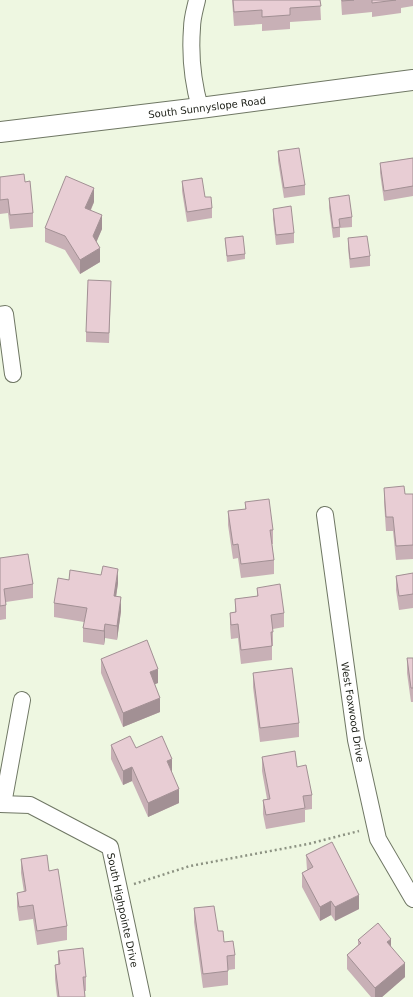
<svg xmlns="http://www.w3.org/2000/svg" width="413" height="997" viewBox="0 0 413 997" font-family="'DejaVu Sans',sans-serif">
<rect width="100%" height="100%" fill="#eef7e1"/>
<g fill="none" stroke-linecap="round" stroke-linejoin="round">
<defs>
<g id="minor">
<path d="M197,0C195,9 192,18 192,28C190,54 193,83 200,108"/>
<path d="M0,315L5,314L13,374"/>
<path d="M325,515L356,740L378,839L413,899"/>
<path d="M0,804L30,805L110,847L142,997"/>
<path d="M3,804L22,700"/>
</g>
<path id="tertiary" d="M0,132L200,108L413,80"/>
</defs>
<use href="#minor" stroke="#6f7764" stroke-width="18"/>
<use href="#tertiary" stroke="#6f7764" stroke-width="22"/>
<path stroke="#8c9282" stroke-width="2.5" stroke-dasharray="2 3" stroke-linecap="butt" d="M134,884L190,866L308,844L359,831"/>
<use href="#minor" stroke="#fff" stroke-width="16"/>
<use href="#tertiary" stroke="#fff" stroke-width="20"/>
</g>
<g fill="#c8b0b6">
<path d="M232,0H320L321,20L290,22V29L262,31V24L234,26Z"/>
<path d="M341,0H413V6L401,8V13L372,17V12L342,15Z"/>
<path d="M278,151L305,185V195L284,198L278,161Z"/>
<path d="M413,158V196L384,201L380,173V163Z"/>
<path d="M0,177L25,182L33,213V227L10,229L8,213L0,214Z"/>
<path d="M182,181L205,197L212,208V218L187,222L182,191Z"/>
<path d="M329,198L352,217V227L340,228V237L333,238L329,208Z"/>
<path d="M94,202L91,210L102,229L96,242L100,262L80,274L65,250L45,242V228Z"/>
<path d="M273,209L294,233V243L276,245L273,219Z"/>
<path d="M225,238L245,254V259L227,262Z"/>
<path d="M348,238L370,256V266L350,268L348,248Z"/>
<path d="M111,291L109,343L86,342V332Z"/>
<path d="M384,488L405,494H413V559L396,560L393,531H386L384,502Z"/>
<path d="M245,502L273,530V544H272L274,560V574L241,578L238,558L233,559L228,525V511L245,509Z"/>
<path d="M0,558L33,584V598L6,602V619L0,620Z"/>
<path d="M413,573V608L399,610L396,590V576Z"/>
<path d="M69,580L118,583L116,597L121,611L117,640L105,638L104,645L83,642V628L84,622L54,617V603Z"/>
<path d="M257,588L284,613V627L273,629V646H272V660L241,664L238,638L231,639L230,627V613L235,612V599L257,596Z"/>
<path d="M407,658H413V702H411L407,673Z"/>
<path d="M101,659L158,683L155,684L160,712L123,727L101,673Z"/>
<path d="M253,673L299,723V737L260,742L253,687Z"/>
<path d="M111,745L136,748L179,803L148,817L132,781L123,785L111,759Z"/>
<path d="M262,757L297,767L312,795V809L305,810V822L266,829L263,814V800L267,799L262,771Z"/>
<path d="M306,855L359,909L335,921L331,915L320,921L302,887V873L307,870Z"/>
<path d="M21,859L49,871L67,926V940L37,945L33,919L19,921L17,907V893L24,892L21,873Z"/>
<path d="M194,908L218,931L224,942L235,955V969L228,970V985L203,988L194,922Z"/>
<path d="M358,940L391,947L405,977L382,997H371L347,969V955L358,945Z"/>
<path d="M58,951L86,977V991H84L85,997H57L55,979V965H58Z"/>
</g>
<g fill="#a29094">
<path d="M94,188V202L85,222V208Z"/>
<path d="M102,215V229L93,250V236Z"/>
<path d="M100,248V262L80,274V260Z"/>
<path d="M118,569V583L114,610V596Z"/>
<path d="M121,597V611L117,640V626Z"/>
<path d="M105,624V638L104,645V631Z"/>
<path d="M158,669V683L150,686V672Z"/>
<path d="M160,698V712L123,727V713Z"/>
<path d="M172,759V773L167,761Z"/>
<path d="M132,767V781L123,785V771Z"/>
<path d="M179,789V803L148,817V803Z"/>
<path d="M359,895V909L335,921V907Z"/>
<path d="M331,901V915L320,921V907Z"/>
<path d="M391,939V953L387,942Z"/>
<path d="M405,963V977L382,997H375V988Z"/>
</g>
<g fill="#e8cdd4" stroke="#a29094">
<path d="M233,0H320L321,6L290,8V15L262,17V10L234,12Z"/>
<path d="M342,0H354L342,1Z"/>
<path d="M372,0H396L372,3Z"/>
<path d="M299,148L305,185L284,188L278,151Z"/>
<path d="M413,158V186L384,191L380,163Z"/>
<path d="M24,174L25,182L30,181L33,213L10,215L8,199L0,200V177Z"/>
<path d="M66,176L94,188L85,208L102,215L93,236L100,248L80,260L65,236L45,228Z"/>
<path d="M202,178L205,197H211L212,208L187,212L182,181Z"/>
<path d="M349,195L352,217L339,219L340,227L333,228L329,198Z"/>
<path d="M291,206L294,233L276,235L273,209Z"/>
<path d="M243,236L245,254L227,256L225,238Z"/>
<path d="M367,236L370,256L350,259L348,238Z"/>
<path d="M88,280L111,281L109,333L86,332Z"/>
<path d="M404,486L405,494H413V545L396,546L393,517H386L384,488Z"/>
<path d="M269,499L273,530H270L274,560L241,564L238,544L233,545L228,511L246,509L245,502Z"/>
<path d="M28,554L33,584L4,589L6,605L0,606V558Z"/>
<path d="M103,566L118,569L114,596L121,597L117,626L105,624L104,631L83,628L87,608L54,603L58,578L69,580L70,570L101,575Z"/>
<path d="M413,573V594L399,596L396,576Z"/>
<path d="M280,584L284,613L271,615L273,632H271L272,646L241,650L238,624L231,625L230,613L236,612L235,599L258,596L257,588Z"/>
<path d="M147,640L158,669L150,672L160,698L123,713L101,659Z"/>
<path d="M407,658H413V688H411Z"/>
<path d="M292,668L299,723L260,728L253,673Z"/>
<path d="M130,736L136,748L162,736L172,759L167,761L179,789L148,803L132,767L123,771L111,745Z"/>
<path d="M295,751L297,767L306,765L312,795L303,796L305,808L266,815L263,800L270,799L262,757Z"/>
<path d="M332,842L359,895L335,907L331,901L320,907L302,873L313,867L306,855Z"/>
<path d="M47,855L49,871L58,869L67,926L37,931L33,905L19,907L17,893L26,891L21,859Z"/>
<path d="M214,906L218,931H223L224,942L233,941L235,955L227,956L228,971L203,974L194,908Z"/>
<path d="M378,923L391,939L387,942L405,963L375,988L347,955L361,943L358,940Z"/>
<path d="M83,948L86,977H83L85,997H59L55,965L60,964L58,951Z"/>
</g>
<g text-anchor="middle" stroke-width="3.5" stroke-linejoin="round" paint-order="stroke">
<g font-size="10" fill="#1c1f17" stroke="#fff">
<text transform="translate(207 107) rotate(-7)" y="4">South Sunnyslope Road</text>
<text transform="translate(353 712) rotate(81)" y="4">West Foxwood Drive</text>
<text transform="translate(123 910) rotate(78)" y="4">South Highpointe Drive</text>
</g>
</g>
</svg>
